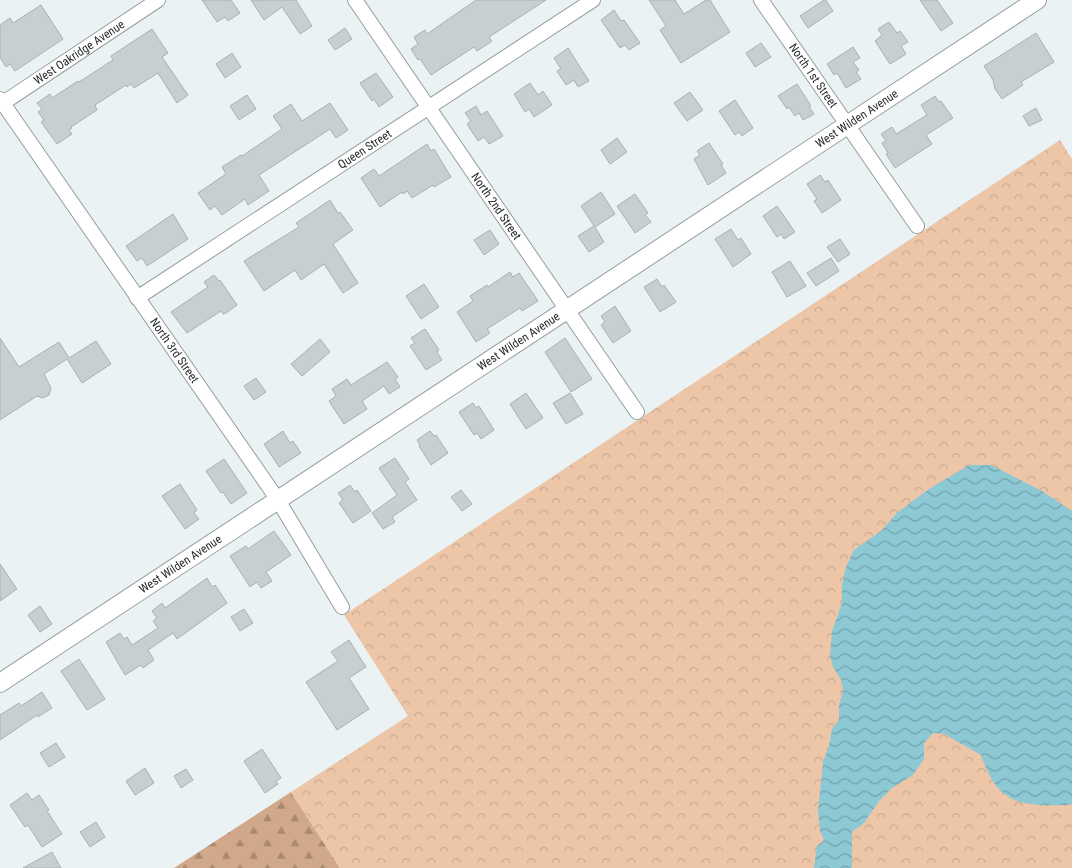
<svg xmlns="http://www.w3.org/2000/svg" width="1072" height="868" viewBox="0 0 1072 868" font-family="'Roboto Condensed',sans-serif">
<defs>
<pattern id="forest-firs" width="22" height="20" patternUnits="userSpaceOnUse" patternTransform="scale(1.25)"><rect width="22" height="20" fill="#d1a88a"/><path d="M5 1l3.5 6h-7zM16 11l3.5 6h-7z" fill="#aa8971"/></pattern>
<pattern id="park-crowns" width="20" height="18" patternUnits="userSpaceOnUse" patternTransform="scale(1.25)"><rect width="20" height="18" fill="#edc6a8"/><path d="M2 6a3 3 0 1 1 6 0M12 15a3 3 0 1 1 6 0" fill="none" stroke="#cbaa91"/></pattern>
<pattern id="water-waves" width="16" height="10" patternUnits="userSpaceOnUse" patternTransform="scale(1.25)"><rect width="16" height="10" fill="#8dc8d5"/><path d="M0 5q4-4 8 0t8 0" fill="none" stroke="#73a3ad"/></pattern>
</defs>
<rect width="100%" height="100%" fill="#ebf2f4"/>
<path fill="url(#forest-firs)" d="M291,792L340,868H174Z"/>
<path fill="url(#park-crowns)" d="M1060,140L1072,159V868H340L291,792L408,716L344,615Z"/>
<path fill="url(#water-waves)" d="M969,465H991L1042,491L1072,511V804L1067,805C1020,806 998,805 981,755L944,734L933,733L924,743V759L913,775L892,788L879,801L864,823L852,832V868H814L817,846L824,840L820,831L818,811L823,762L829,746L832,729L839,720V706L843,689L841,680L833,667L830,656L832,631L842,603V584L846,567L854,550L881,531L898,512L929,489Z"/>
<g fill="#c8cfd1" stroke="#aab1b3">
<path d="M202,0H231L240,13L228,21L225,17L217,22Z"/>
<path d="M251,0H296L312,26L300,34L282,7L264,20Z"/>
<path d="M476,0H546L489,37L492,41L477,51L474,47L431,75L420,59L418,60L411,49L418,44L414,37L425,30L427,34Z"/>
<path d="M649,0H675L684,14L706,0H710L730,32L681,63L660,30L666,26Z"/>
<path d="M824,0H826L833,11L808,28L800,16Z"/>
<path d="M920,0H937L953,23L941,31Z"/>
<path d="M41,5L63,39L15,71L10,64L6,67L0,57V25L10,18L13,23Z"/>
<path d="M614,10L621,21L624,20L640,43L629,50L625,45L620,48L601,20Z"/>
<path d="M889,22L897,33L900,31L908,42L901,46L906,54L890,64L875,41L882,35L878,29Z"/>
<path d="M345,28L352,39L335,50L328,40Z"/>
<path d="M152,29L168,53L162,57L188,95L177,103L158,73L134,88L131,84L127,87L126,85L95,105L97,110L71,127L72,128L69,130L72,134L57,144L41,122L44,120L38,112L42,109L37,103L50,94L52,98L78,81L79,82L113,60L111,56Z"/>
<path d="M1036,33L1054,62L1021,82L1023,85L1002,99L995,89L993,80L984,66Z"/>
<path d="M761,43L771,57L755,67L746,53Z"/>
<path d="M853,47L860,58L853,62L859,70L856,72L861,79L846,88L837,73L834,75L827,64Z"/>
<path d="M568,48L589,81L578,87L574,80L566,85L557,71L561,69L554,58Z"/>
<path d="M232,53L241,67L225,78L216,64Z"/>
<path d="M376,73L393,97L379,107L374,99L372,101L360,83Z"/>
<path d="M530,83L538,95L543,91L552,105L534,117L529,109L525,112L514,94Z"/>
<path d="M797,84L811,106L809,107L814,114L803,120L799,113L795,116L789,107L787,109L778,96Z"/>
<path d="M690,92L703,110L687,121L674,103Z"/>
<path d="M247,95L256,109L239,120L230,106Z"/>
<path d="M935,96L939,102L941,101L953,118L926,135L932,144L895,168L886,154L888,153L882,143L886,141L881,134L892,127L896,134L927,115L921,105Z"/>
<path d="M735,100L753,128L742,136L739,132L735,135L719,111Z"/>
<path d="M330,103L348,130L336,138L330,129L259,175L269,191L248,205L245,199L222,215L215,206L210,210L198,193L226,174L222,167L241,155L242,156L282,129L273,116L291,104L302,121Z"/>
<path d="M476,106L481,115L487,111L503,136L489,144L484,137L478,141L467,124L471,121L465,113Z"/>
<path d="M1036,108L1042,120L1029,126L1023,116Z"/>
<path d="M617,138L627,152L610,164L601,150Z"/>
<path d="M709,143L723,164L721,165L726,173L708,185L694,159L700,155L697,151Z"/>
<path d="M427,144L431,151L434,149L451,177L434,187L433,185L412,198L407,191L403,194L402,192L380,207L361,178L374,169L379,176Z"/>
<path d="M820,175L825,182L828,180L841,200L822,213L814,201L817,199L807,184Z"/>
<path d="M601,192L615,214L595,227L604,242L589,252L578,236L594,226L581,206Z"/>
<path d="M635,194L648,213L645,215L651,222L635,233L617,206Z"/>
<path d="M330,200L338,213L340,212L353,230L333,244L358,283L343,293L324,264L301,280L295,270L264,291L244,261L299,227L296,223Z"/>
<path d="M777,206L795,232L784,239L781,234L777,237L763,216Z"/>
<path d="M173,214L188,239L147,266L142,258L137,261L126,246Z"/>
<path d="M731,229L738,240L741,238L751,254L733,267L715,239Z"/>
<path d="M490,230L499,244L484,255L474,240Z"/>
<path d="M840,239L850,254L838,262L827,247Z"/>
<path d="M831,258L839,271L816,286L807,273Z"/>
<path d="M790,261L806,286L787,297L772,272Z"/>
<path d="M510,272L513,277L519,273L538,301L522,311L520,308L487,329L490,333L476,342L457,312L473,301L470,296L487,285L488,287Z"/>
<path d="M214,275L219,281L220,280L237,305L226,313L223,314L221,311L187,333L171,312L208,287L204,282Z"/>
<path d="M657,279L662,287L664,285L676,302L660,312L644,287Z"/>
<path d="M424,284L439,307L421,319L406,296Z"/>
<path d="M615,306L631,331L613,343L601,325L605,322L601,316Z"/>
<path d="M425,329L439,350L437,352L442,360L426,370L410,346L415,343L411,338Z"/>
<path d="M0,338L19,367L59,342L69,358L96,341L111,364L82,383L67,359L44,374L51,388L49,395L42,398L37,396L0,420Z"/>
<path d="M565,338L592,379L571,392L545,352Z"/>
<path d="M320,339L330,352L302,376L291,364Z"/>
<path d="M387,362L398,377L395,379L400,387L389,394L384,386L362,401L367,409L344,424L329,401L336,396L332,389L347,379L351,385Z"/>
<path d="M256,378L266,392L254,400L244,386Z"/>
<path d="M526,393L543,418L526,429L510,404Z"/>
<path d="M570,393L583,414L566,424L553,403Z"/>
<path d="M473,403L476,408L479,406L494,430L481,439L477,433L474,435L459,412Z"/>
<path d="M283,431L290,443L293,441L301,453L279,467L264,444Z"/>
<path d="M430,431L434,436L436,435L448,453L431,465L419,446L420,445L417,440Z"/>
<path d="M395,458L409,479L405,482L417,500L392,517L395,522L383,529L372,513L397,495L379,468Z"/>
<path d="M224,459L247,493L231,504L223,492L221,493L206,471Z"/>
<path d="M180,484L197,510L194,513L199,519L185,529L162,496Z"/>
<path d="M350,485L355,492L357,490L371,511L353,523L339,503L343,500L338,493Z"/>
<path d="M461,490L472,504L462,511L451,497Z"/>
<path d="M274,531L291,555L266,572L272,581L261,588L257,582L250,587L230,556L246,546L248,549Z"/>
<path d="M0,564L17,589L0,601Z"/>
<path d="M207,578L212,587L215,585L227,603L177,639L173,633L148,650L154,660L143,668L141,665L125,675L106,642L120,633L124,639L127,637L132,645L158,628L153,621L157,618L152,611L162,603L165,608Z"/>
<path d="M40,606L52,624L40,632L28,615Z"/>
<path d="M244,609L253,623L240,631L231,617Z"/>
<path d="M349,640L366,667L349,678L369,709L337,730L306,682L338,661L331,652Z"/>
<path d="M79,659L105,699L87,710L61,671Z"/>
<path d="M42,692L52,708L38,717L37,715L0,740V715L19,703L21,706Z"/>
<path d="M56,743L65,757L49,767L40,753Z"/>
<path d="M262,749L281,778L276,781L278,784L265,793L244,761Z"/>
<path d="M145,768L154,783L135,795L126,781Z"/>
<path d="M186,769L193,780L181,788L174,776Z"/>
<path d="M27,793L32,800L39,795L49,810L47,811L62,834L42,847L28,825L25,827L10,805Z"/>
<path d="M96,822L105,837L90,847L80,832Z"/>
<path d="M52,852L61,868H23Z"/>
</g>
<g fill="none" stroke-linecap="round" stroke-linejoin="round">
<defs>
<g id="minor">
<path id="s1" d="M355,0L637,412"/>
<path id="s2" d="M761,0L917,226"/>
<path id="s3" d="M0,99L278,500L342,607"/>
<path id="s4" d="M0,105L158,0"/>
<path id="s5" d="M137,298L593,0"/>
</g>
<g id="tertiary">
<path id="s6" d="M0,683L1037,0"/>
</g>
</defs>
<use href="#minor" stroke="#969d9e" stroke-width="16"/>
<use href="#tertiary" stroke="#969d9e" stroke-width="20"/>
<use href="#minor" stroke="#fff" stroke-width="14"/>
<use href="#tertiary" stroke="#fff" stroke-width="18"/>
</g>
<g text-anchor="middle" stroke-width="4.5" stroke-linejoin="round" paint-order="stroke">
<g font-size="12" fill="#282b2b" stroke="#ebf2f4">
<text dy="4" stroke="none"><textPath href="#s4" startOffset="95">West Oakridge Avenue</textPath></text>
<text dy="4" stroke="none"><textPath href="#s2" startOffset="92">North 1st Street</textPath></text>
<text dy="4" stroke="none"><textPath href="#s6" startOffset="1026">West Wilden Avenue</textPath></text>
<text dy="4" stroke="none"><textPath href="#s5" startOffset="272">Queen Street</textPath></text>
<text dy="4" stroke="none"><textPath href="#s1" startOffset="250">North 2nd Street</textPath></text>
<text dy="4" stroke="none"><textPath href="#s6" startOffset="621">West Wilden Avenue</textPath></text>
<text dy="4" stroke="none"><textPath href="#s3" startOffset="306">North 3rd Street</textPath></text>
<text dy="4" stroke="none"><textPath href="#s6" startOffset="216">West Wilden Avenue</textPath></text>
</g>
</g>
</svg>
